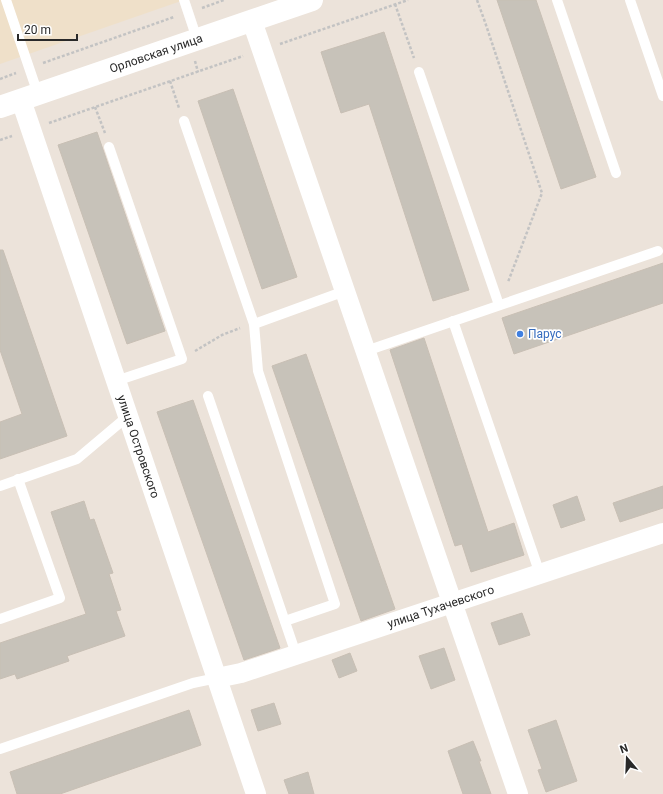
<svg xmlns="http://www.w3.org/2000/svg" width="663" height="794" viewBox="0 0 663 794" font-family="Roboto,sans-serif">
<rect width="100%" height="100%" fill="#ece3da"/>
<path fill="#efe0c9" d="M0,0H184L0,64Z"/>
<g fill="#c7c2b9" stroke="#c8bfb4">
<path d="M497,0H536L596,177L561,189Z"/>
<path d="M384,32L469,290L433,301L369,104L341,113L321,52Z"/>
<path d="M233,89L297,277L262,289L198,101Z"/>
<path d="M97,132L165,331L127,344L58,145Z"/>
<path d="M0,250H3L67,436L0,459V422L22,414L0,350Z"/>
<path d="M663,263V303L514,354L502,318Z"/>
<path d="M424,338L488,532L514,523L524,555L471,572L462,544L455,546L390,350Z"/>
<path d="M306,354L395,609L361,621L272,366Z"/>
<path d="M193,400L280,648L244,660L157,412Z"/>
<path d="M663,486V508L620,522L613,503Z"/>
<path d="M577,496L585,520L561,528L553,505Z"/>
<path d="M84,501L90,520L94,519L113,573L109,574L121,610L116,611L125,636L67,656L69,661L17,679L15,674L0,679V643L86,614L51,512Z"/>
<path d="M522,613L530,635L499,645L491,623Z"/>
<path d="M444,648L455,680L431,689L419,656Z"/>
<path d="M350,653L357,671L339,678L332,660Z"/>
<path d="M274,703L281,724L258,731L251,710Z"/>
<path d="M189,710L201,745L60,794H17L10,772Z"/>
<path d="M556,720L577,781L546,792L538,770L542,769L528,730Z"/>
<path d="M473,741L481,761H479L491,794H463L448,751Z"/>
<path d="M308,772L314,794H289L284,780Z"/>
</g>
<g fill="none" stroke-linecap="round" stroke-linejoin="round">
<g stroke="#c3c3c3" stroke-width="2.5" stroke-dasharray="3 2" stroke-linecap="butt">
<path d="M477,0L485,22L542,193L508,282"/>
<path d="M395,4L414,58"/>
<path d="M202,8L224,0"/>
<path d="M280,44L408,0"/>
<path d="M195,61L198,72"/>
<path d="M43,63L174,17"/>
<path d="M0,79L16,73"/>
<path d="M170,81L179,108"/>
<path d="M95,107L105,133"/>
<path d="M49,123L243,56"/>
<path d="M0,140L12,136"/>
<path d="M195,351L222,335L240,328"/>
</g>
<g stroke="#fff" stroke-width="10">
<path d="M6,0L38,94"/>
<path d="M184,0L197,39"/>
<path d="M557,0L616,173"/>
<path d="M630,0L663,96"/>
<path d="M419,72L499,305"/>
<path d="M184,121L254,324L258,371L335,604L285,621"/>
<path d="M109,147L182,359L116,381"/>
<path d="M453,321L540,574"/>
<path d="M254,324L345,291"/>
<path d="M366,351L658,251"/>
<path d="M208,396L296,654"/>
<path d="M0,486L77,459L128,416"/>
<path d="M0,619L60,598L18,479"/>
<path d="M0,749L193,683L217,678"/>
</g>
<g stroke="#fff" stroke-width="20">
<path d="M252,21L518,794"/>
<path id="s1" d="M21,100L256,794"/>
<path id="s2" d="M217,678L241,673L663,533"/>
</g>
<path stroke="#fff" stroke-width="22" id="s3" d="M0,107L312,0"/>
</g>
<circle fill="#3f7fe0" stroke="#fff" stroke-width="1.5" cx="520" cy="334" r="4"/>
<g text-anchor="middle" stroke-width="3.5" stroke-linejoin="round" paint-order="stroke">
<g font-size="12" fill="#292929" stroke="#fff">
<text dy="4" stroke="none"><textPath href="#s3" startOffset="165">Орловская улица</textPath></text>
<text dy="4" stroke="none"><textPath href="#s1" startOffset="366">улица Островского</textPath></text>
<text dy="4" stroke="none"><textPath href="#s2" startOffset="235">улица Тухачевского</textPath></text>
</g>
<g font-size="12" fill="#366cbe" stroke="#fff" text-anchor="start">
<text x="528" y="338">Парус</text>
</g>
</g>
<g transform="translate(627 758) rotate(341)" stroke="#ffffff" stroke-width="3" paint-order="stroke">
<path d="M0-3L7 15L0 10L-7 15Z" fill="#292929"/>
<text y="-6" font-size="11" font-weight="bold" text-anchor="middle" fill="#292929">N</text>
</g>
<path d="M18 34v6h59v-6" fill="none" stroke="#292929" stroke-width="2"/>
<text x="24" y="34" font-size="12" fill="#292929" stroke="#ffffff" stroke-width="3" paint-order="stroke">20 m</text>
</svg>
